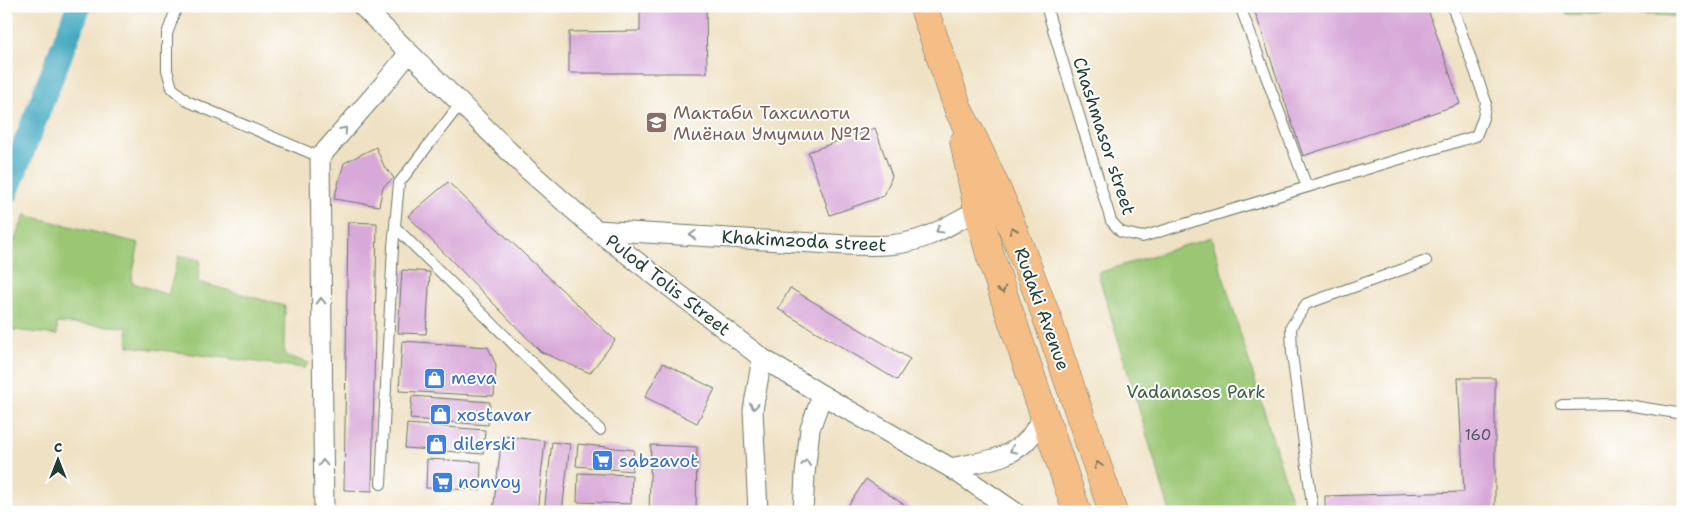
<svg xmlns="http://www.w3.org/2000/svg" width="1689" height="518" viewBox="0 0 1689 518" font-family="'Shantell Sans',sans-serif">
<rect width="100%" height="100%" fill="#fff"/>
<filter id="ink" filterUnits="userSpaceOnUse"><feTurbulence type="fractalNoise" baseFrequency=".02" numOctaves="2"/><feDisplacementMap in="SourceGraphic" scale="10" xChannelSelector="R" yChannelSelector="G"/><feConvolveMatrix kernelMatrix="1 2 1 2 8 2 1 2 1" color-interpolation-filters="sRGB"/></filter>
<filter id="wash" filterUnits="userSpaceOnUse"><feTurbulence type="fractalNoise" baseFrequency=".0096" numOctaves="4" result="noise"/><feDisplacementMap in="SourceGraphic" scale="20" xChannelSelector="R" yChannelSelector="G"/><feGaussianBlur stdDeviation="1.12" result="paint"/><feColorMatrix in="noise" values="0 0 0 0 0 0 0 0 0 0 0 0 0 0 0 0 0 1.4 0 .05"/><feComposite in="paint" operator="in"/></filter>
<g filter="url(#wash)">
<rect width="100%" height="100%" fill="#efe1c3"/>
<g fill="#9bc774" stroke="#5d8254">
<path d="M1562,6H1675L1683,18C1644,12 1605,15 1566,14Z"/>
<path d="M25,215L139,243L131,282L168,295L179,255L200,260L198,282L285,306L284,349L287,356L309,363L304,368L128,346L127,327L57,323V335L6,329V262Z"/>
<path d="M1211,237L1295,512H1170L1098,273Z"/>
</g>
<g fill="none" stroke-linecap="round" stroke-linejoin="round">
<path stroke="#40a8c0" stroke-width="25" d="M6,193L79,6"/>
</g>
<g id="blocks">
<g fill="#d8a8d8">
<path d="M640,6H706L707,73H569V32L640,31Z"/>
<path d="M1253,6H1427L1460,104L1303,156Z"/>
<path d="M875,128L892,176L884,196L830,215L808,152Z"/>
<path d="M376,147L384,166L394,178L383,187L379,206L334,199L344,163Z"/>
<path d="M448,182L615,340L590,373L541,352L408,216Z"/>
<path d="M348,222L377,223L372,491L344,490Z"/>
<path d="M402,270L430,272L426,334L398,333Z"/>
<path d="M790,288L910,359L897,380L778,309Z"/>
<path d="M402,341L488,347L496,365L494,396L399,391Z"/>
<path d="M663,363L715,389L697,423L645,397Z"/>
<path d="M1458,378H1495V512H1325V496L1464,492Z"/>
<path d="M412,396L490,402L488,425L410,419Z"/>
<path d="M407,424L485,430L483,454L405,448Z"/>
<path d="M502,436L545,441L537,512H493Z"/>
<path d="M552,442L570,444L562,512H544Z"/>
<path d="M578,444L634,450L632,471L576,466Z"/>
<path d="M651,445L697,447L696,512H649Z"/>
<path d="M427,459L481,462L480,490L426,488Z"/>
<path d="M578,473L632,475L631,504L577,502Z"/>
<path d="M866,479L915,512H850L846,509Z"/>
</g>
</g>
</g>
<g filter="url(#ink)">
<use href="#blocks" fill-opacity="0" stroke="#687666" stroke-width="1"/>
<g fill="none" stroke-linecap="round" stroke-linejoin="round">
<defs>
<g id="service">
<path d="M177,6L167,34V70L172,88L187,101L320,157"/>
<path d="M1046,6L1111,221L1121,232L1142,237L1476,136L1483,118L1486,102L1452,6"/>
<path d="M1240,6L1307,187"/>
<path d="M6,12L9,6"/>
<path d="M395,227L600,430"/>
<path d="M1561,405L1620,404L1683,414"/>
<path d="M381,484L393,247L399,183L461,103"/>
<path d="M1313,512L1292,354L1291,327L1306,304L1426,261"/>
</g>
<g id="minor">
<path d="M362,6L528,170L596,230L762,358L822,395L951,468L1015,512"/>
<path d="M596,230L847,245C876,246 903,247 930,235C951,226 966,214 989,206"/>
<path d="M951,468C977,462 1012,460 1030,437C1035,430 1039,422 1044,414"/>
<path d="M324,512L320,157L383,85L409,53"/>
<path d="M758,512L753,410L762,358"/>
<path d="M803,512L805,474L810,429L822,395"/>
</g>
<g id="trunk">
<path d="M923,6L959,111L976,144L1002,201L1046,315L1113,512"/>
<path d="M964,142L978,210L990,255L1077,512"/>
</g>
</defs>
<use href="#service" stroke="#687666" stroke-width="12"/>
<use href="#minor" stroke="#687666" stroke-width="21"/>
<use href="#trunk" stroke="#687666" stroke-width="29"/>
<use href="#service" stroke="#fff" stroke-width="10"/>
<use href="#minor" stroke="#fff" stroke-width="19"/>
<use href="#trunk" stroke="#f6be87" stroke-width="28"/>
</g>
<defs><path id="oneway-chevron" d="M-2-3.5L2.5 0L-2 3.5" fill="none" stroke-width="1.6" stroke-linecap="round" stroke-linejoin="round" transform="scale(1.25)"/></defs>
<g stroke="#8f9e9a">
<use href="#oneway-chevron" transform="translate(344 130) rotate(-49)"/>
<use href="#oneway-chevron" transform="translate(939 230) rotate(150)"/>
<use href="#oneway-chevron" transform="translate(693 235) rotate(-177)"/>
<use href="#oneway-chevron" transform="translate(321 301) rotate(-91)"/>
<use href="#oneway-chevron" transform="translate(754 406) rotate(96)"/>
<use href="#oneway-chevron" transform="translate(1013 450) rotate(151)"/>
<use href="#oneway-chevron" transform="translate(323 463) rotate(-91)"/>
<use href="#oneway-chevron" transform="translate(806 463) rotate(-83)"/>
</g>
<g stroke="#807759">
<use href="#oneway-chevron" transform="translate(1013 230) rotate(-112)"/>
<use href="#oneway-chevron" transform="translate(1002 290) rotate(71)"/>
<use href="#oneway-chevron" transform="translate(1098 465) rotate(-108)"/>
</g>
</g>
<defs>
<symbol id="school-square" viewBox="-11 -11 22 22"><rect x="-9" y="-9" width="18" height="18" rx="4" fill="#8d6e63" stroke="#fff"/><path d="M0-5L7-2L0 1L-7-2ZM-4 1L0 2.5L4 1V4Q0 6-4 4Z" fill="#fff"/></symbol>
<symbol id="shop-square" viewBox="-11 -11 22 22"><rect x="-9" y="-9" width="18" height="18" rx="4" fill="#3f7fe0" stroke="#fff"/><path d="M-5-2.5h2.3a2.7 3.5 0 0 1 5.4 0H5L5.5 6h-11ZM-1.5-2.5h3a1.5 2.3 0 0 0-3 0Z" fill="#fff"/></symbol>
<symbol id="supermarket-square" viewBox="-11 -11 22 22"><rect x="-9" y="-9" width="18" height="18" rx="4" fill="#3f7fe0" stroke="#fff"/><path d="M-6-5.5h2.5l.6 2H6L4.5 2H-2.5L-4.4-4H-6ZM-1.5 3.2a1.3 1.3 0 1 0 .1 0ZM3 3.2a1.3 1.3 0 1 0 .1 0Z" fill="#fff"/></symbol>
</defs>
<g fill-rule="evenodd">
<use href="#school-square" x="644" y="110" width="25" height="25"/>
<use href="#shop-square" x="422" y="366" width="25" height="25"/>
<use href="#shop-square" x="428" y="402" width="25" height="25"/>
<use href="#shop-square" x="424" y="432" width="25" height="25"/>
<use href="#supermarket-square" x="590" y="448" width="25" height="25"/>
<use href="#supermarket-square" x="430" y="470" width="25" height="25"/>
</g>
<g text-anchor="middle" stroke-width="4" stroke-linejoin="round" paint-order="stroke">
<g font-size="15" fill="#4d585d">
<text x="1478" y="440">160</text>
</g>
<g font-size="18" fill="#785e54" stroke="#fff" text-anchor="start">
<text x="673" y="119">Мактаби Тахсилоти<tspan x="673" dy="21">Миёнаи Умумии №12</tspan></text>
</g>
<g font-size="18" fill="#1f3d34" stroke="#fff">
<text transform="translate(1104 136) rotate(72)" y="6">Chashmasor street</text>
<text transform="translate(804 241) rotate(3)" y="6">Khakimzoda street</text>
<text transform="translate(668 285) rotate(38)" y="6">Pulod Tolis Street</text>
<text transform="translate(1042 309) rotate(70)" y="6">Rudaki Avenue</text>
</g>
<g font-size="18" fill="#366cbe" stroke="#fff" text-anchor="start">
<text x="451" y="384">meva</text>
<text x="457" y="421">xostavar</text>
<text x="453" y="450">dilerski</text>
<text x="619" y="467">sabzavot</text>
<text x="458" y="488">nonvoy</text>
</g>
<g font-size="18" fill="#3e6044" stroke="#fff">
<text x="1196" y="398">Vadanasos Park</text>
</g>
</g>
<rect width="1689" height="518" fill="none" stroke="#fff" stroke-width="25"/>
<g transform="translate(58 460)" stroke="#ffffff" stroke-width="4" paint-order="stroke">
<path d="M0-4L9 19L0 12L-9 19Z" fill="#1f3d34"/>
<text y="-8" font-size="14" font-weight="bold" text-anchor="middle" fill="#1f3d34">С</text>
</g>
</svg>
